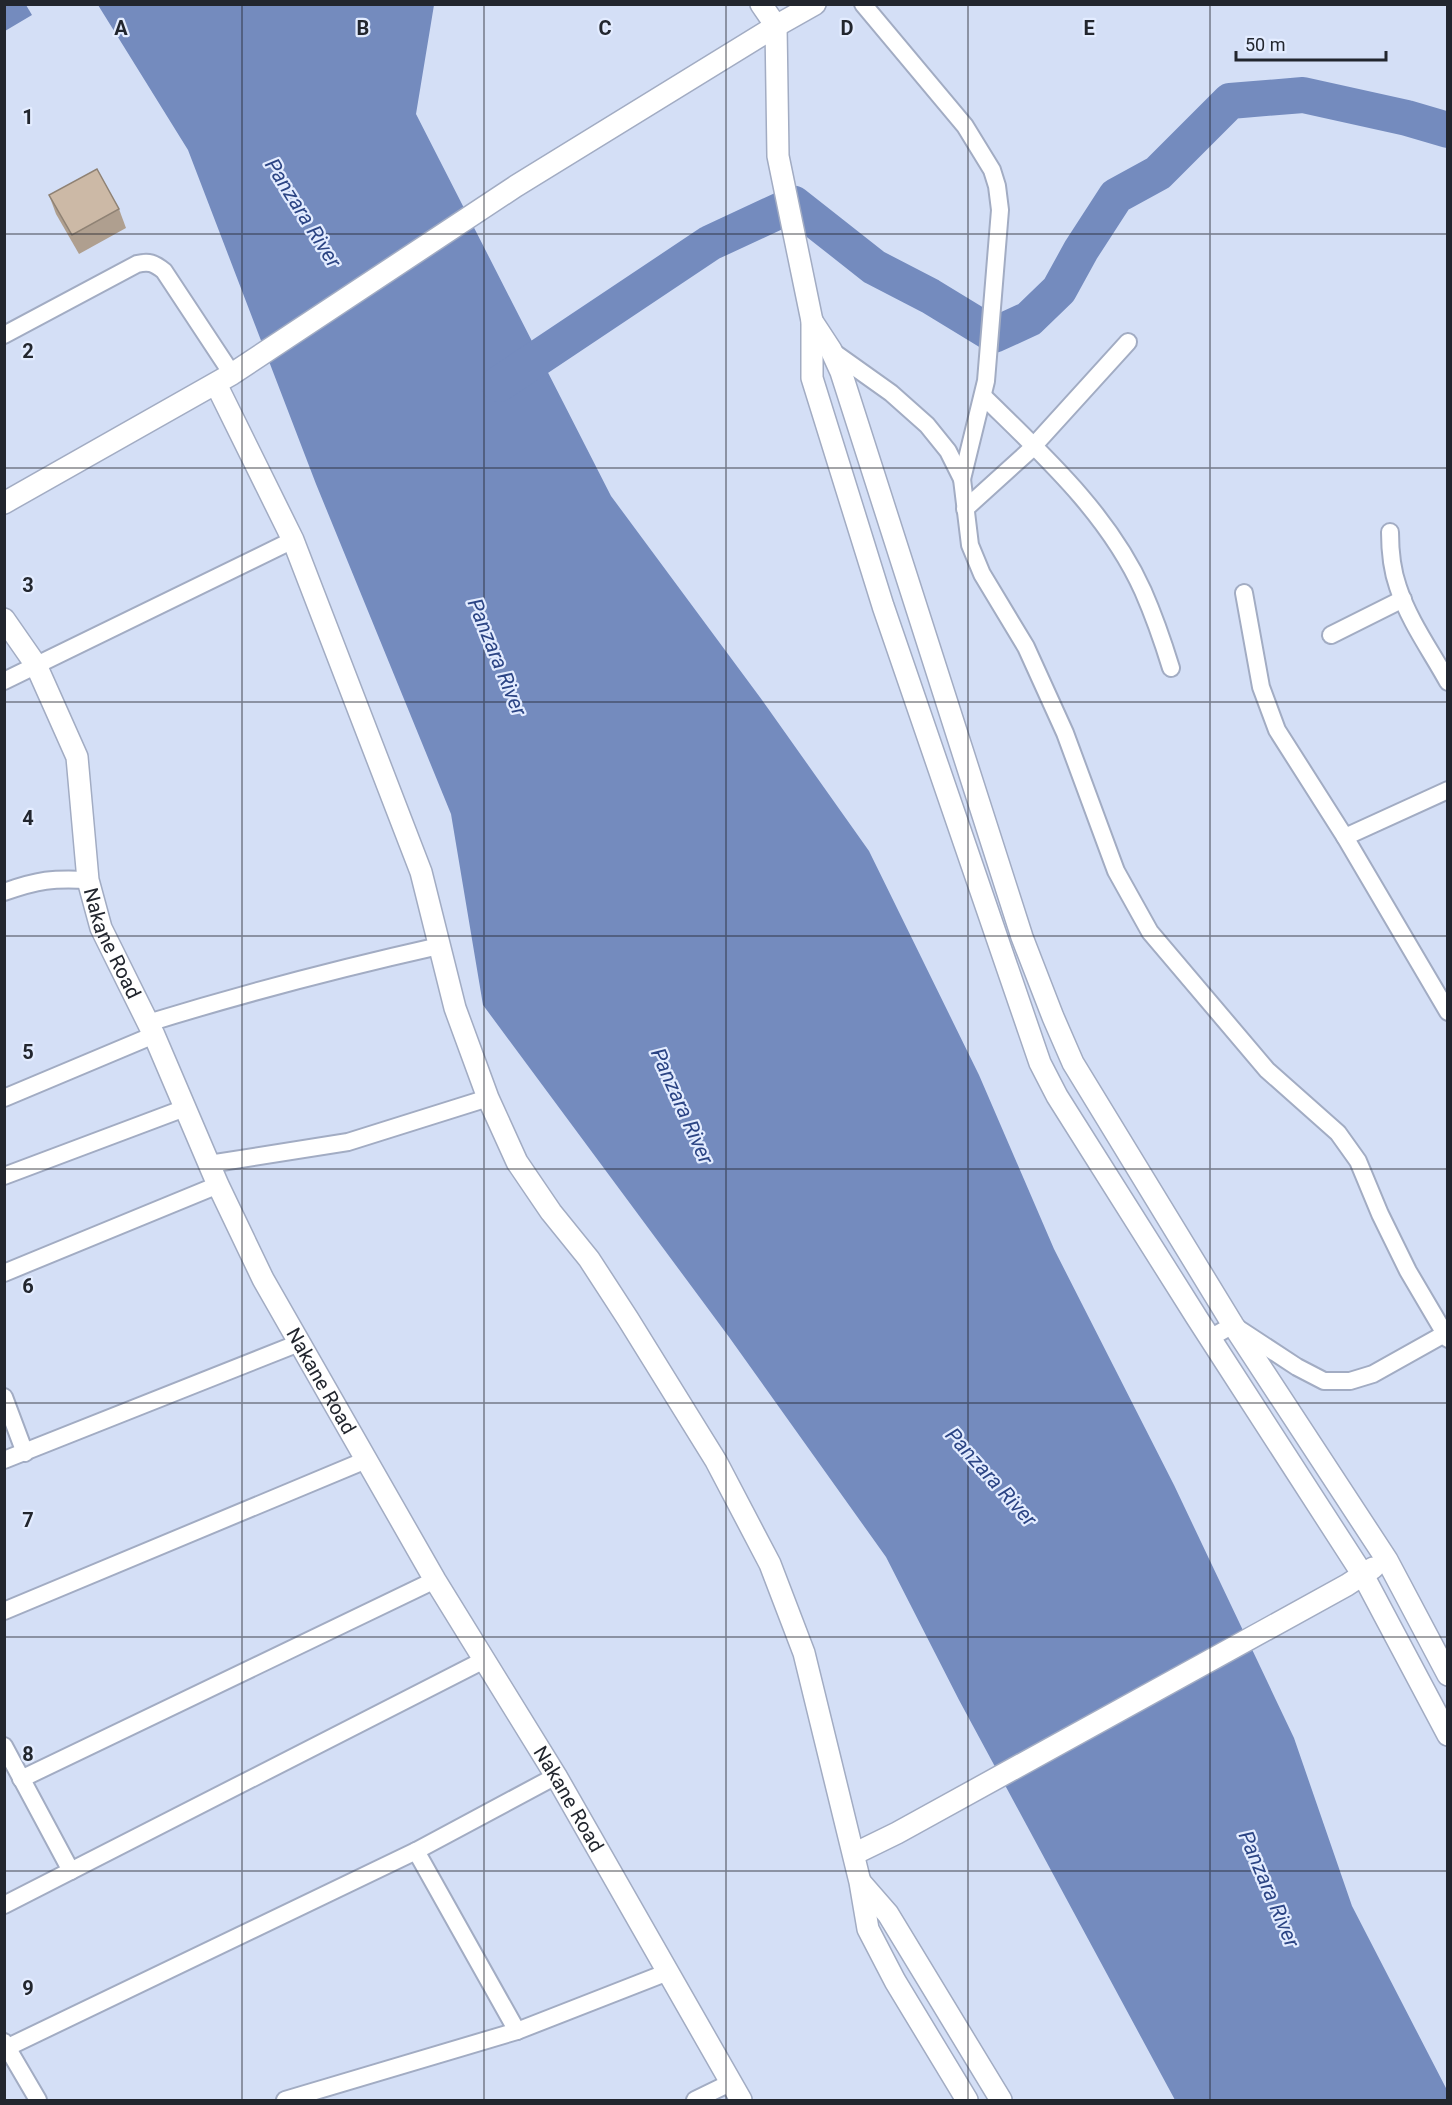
<svg xmlns="http://www.w3.org/2000/svg" width="1452" height="2105" viewBox="0 0 1452 2105" font-family="Roboto,sans-serif">
<rect width="100%" height="100%" fill="#d4dff6"/>
<g fill="#748bbe">
<path d="M5,4L26,5L32,15L5,31Z"/>
<path d="M98,5H434L416,114L611,496L762,700L869,851L979,1075L1054,1249L1174,1485L1294,1738L1352,1906L1447,2090V2100H1175L959,1700L886,1557L729,1337L483,1005L451,814L316,484L188,150Z"/>
</g>
<g fill="none" stroke-linecap="round" stroke-linejoin="round">
<path stroke="#748bbe" stroke-width="36" d="M499,384L710,243L794,204L874,267L930,296L994,335L1029,319L1059,290L1081,250L1116,196L1158,173L1230,101L1303,95L1407,118L1448,130"/>
<defs>
<g id="minor">
<path d="M863,4L965,126L992,170L997,186L1000,210L986,381L962,479"/>
<path d="M4,335L137,264C149,261 154,263 164,271L232,374"/>
<path d="M832,351L891,393L927,425L948,451L962,479L970,545L982,574L1026,647L1065,733L1116,871L1150,932L1267,1070L1338,1133L1358,1161L1380,1214L1408,1271L1448,1339"/>
<path d="M983,396C1042,454 1108,513 1143,591C1154,616 1163,642 1171,668"/>
<path d="M965,509L1029,451L1128,342"/>
<path d="M1390,532C1390,550 1392,570 1398,587C1409,621 1431,651 1448,682"/>
<path d="M1244,593L1261,687L1277,730L1345,837L1448,1012"/>
<path d="M1331,635L1403,599"/>
<path d="M4,681L293,540"/>
<path d="M1345,837L1448,790"/>
<path d="M4,892C38,880 53,878 88,880"/>
<path d="M148,1023C245,993 341,968 439,946"/>
<path d="M4,1098L154,1035"/>
<path d="M209,1164L348,1142L488,1098"/>
<path d="M4,1176L185,1108"/>
<path d="M4,1273L218,1185"/>
<path d="M1210,1338L1233,1325L1297,1367L1324,1381H1350L1373,1374L1448,1332"/>
<path d="M4,1397L25,1453"/>
<path d="M4,1460L299,1343"/>
<path d="M4,1611L366,1460"/>
<path d="M4,1746L71,1871"/>
<path d="M21,1779L435,1580"/>
<path d="M416,1851L517,2031"/>
<path d="M4,1905L484,1660"/>
<path d="M4,2042L38,2100"/>
<path d="M4,2049L416,1851L556,1776"/>
<path d="M285,2100L517,2031L668,1972"/>
<path d="M695,2100L732,2082"/>
</g>
<g id="tertiary">
<path d="M761,4L776,26L778,156L812,321V378L883,606L1040,1063L1057,1096L1197,1318L1363,1575L1448,1735"/>
<path d="M812,321L831,350L841,372L1022,937L1053,1017L1073,1063L1233,1325L1387,1560L1448,1675"/>
<path d="M216,384L293,540L421,872L455,1008L488,1098L517,1162L551,1212L589,1259L628,1319L716,1461L770,1564L804,1653L860,1882L868,1929L895,1981L967,2100"/>
<path d="M4,503L232,374L516,186L776,26L815,4"/>
<path id="s1" d="M4,619L36,665L77,757L88,880L101,928L154,1035L218,1185L263,1279L435,1580L556,1776L741,2100"/>
<path d="M854,1854L897,1833L1347,1585L1373,1568"/>
<path d="M861,1883L888,1914L1001,2100"/>
</g>
</defs>
<use href="#minor" stroke="#a2acc3" stroke-width="20"/>
<use href="#tertiary" stroke="#a2acc3" stroke-width="24"/>
<use href="#minor" stroke="#fff" stroke-width="16"/>
<use href="#tertiary" stroke="#fff" stroke-width="21"/>
</g>
<path fill="#af9f8f" d="M49,195L119,209L126,228L79,254L56,214Z"/>
<path fill="#ccb9a6" stroke="#8f8274" stroke-width="1.5" d="M97,169L119,209L72,235L49,195Z"/>
<path fill="none" stroke="#22262e" stroke-width="1.5" stroke-opacity="0.55" d="M242,4V2100M484,4V2100M726,4V2100M968,4V2100M1210,4V2100M4,234H1448M4,468H1448M4,702H1448M4,936H1448M4,1169H1448M4,1403H1448M4,1637H1448M4,1871H1448"/>
<g text-anchor="middle" stroke-width="4.5" stroke-linejoin="round" paint-order="stroke">
<g font-size="20" fill="#22262e" stroke="#e3ecff">
<text dy="7" stroke="none"><textPath href="#s1" startOffset="348">Nakane Road</textPath></text>
<text dy="7" stroke="none"><textPath href="#s1" startOffset="834">Nakane Road</textPath></text>
<text dy="7" stroke="none"><textPath href="#s1" startOffset="1320">Nakane Road</textPath></text>
</g>
<g font-size="21" font-style="italic" fill="#2b4484" stroke="#e3ecff">
<text transform="translate(303 213) rotate(58)" y="7">Panzara River</text>
<text transform="translate(497 657) rotate(68)" y="7">Panzara River</text>
<text transform="translate(682 1106) rotate(66)" y="7">Panzara River</text>
<text transform="translate(991 1477) rotate(48)" y="7">Panzara River</text>
<text transform="translate(1269 1889) rotate(67)" y="7">Panzara River</text>
</g>
</g>
<g font-size="20" text-anchor="middle" font-weight="bold" fill="#22262e" stroke="#e3ecff" stroke-width="4.5" stroke-linejoin="round" paint-order="stroke">
<text x="121" y="35">A</text>
<text x="363" y="35">B</text>
<text x="605" y="35">C</text>
<text x="847" y="35">D</text>
<text x="1089" y="35">E</text>
<text x="28" y="124">1</text>
<text x="28" y="358">2</text>
<text x="28" y="592">3</text>
<text x="28" y="825">4</text>
<text x="28" y="1059">5</text>
<text x="28" y="1293">6</text>
<text x="28" y="1527">7</text>
<text x="28" y="1761">8</text>
<text x="28" y="1995">9</text>
</g>
<rect width="1452" height="2105" fill="none" stroke="#22262e" stroke-width="12"/>
<path d="M1236 51v9h150v-9" fill="none" stroke="#22262e" stroke-width="3"/>
<text x="1245" y="51" font-size="18" fill="#22262e" stroke="#e3ecff" stroke-width="4.5" paint-order="stroke">50 m</text>
</svg>
